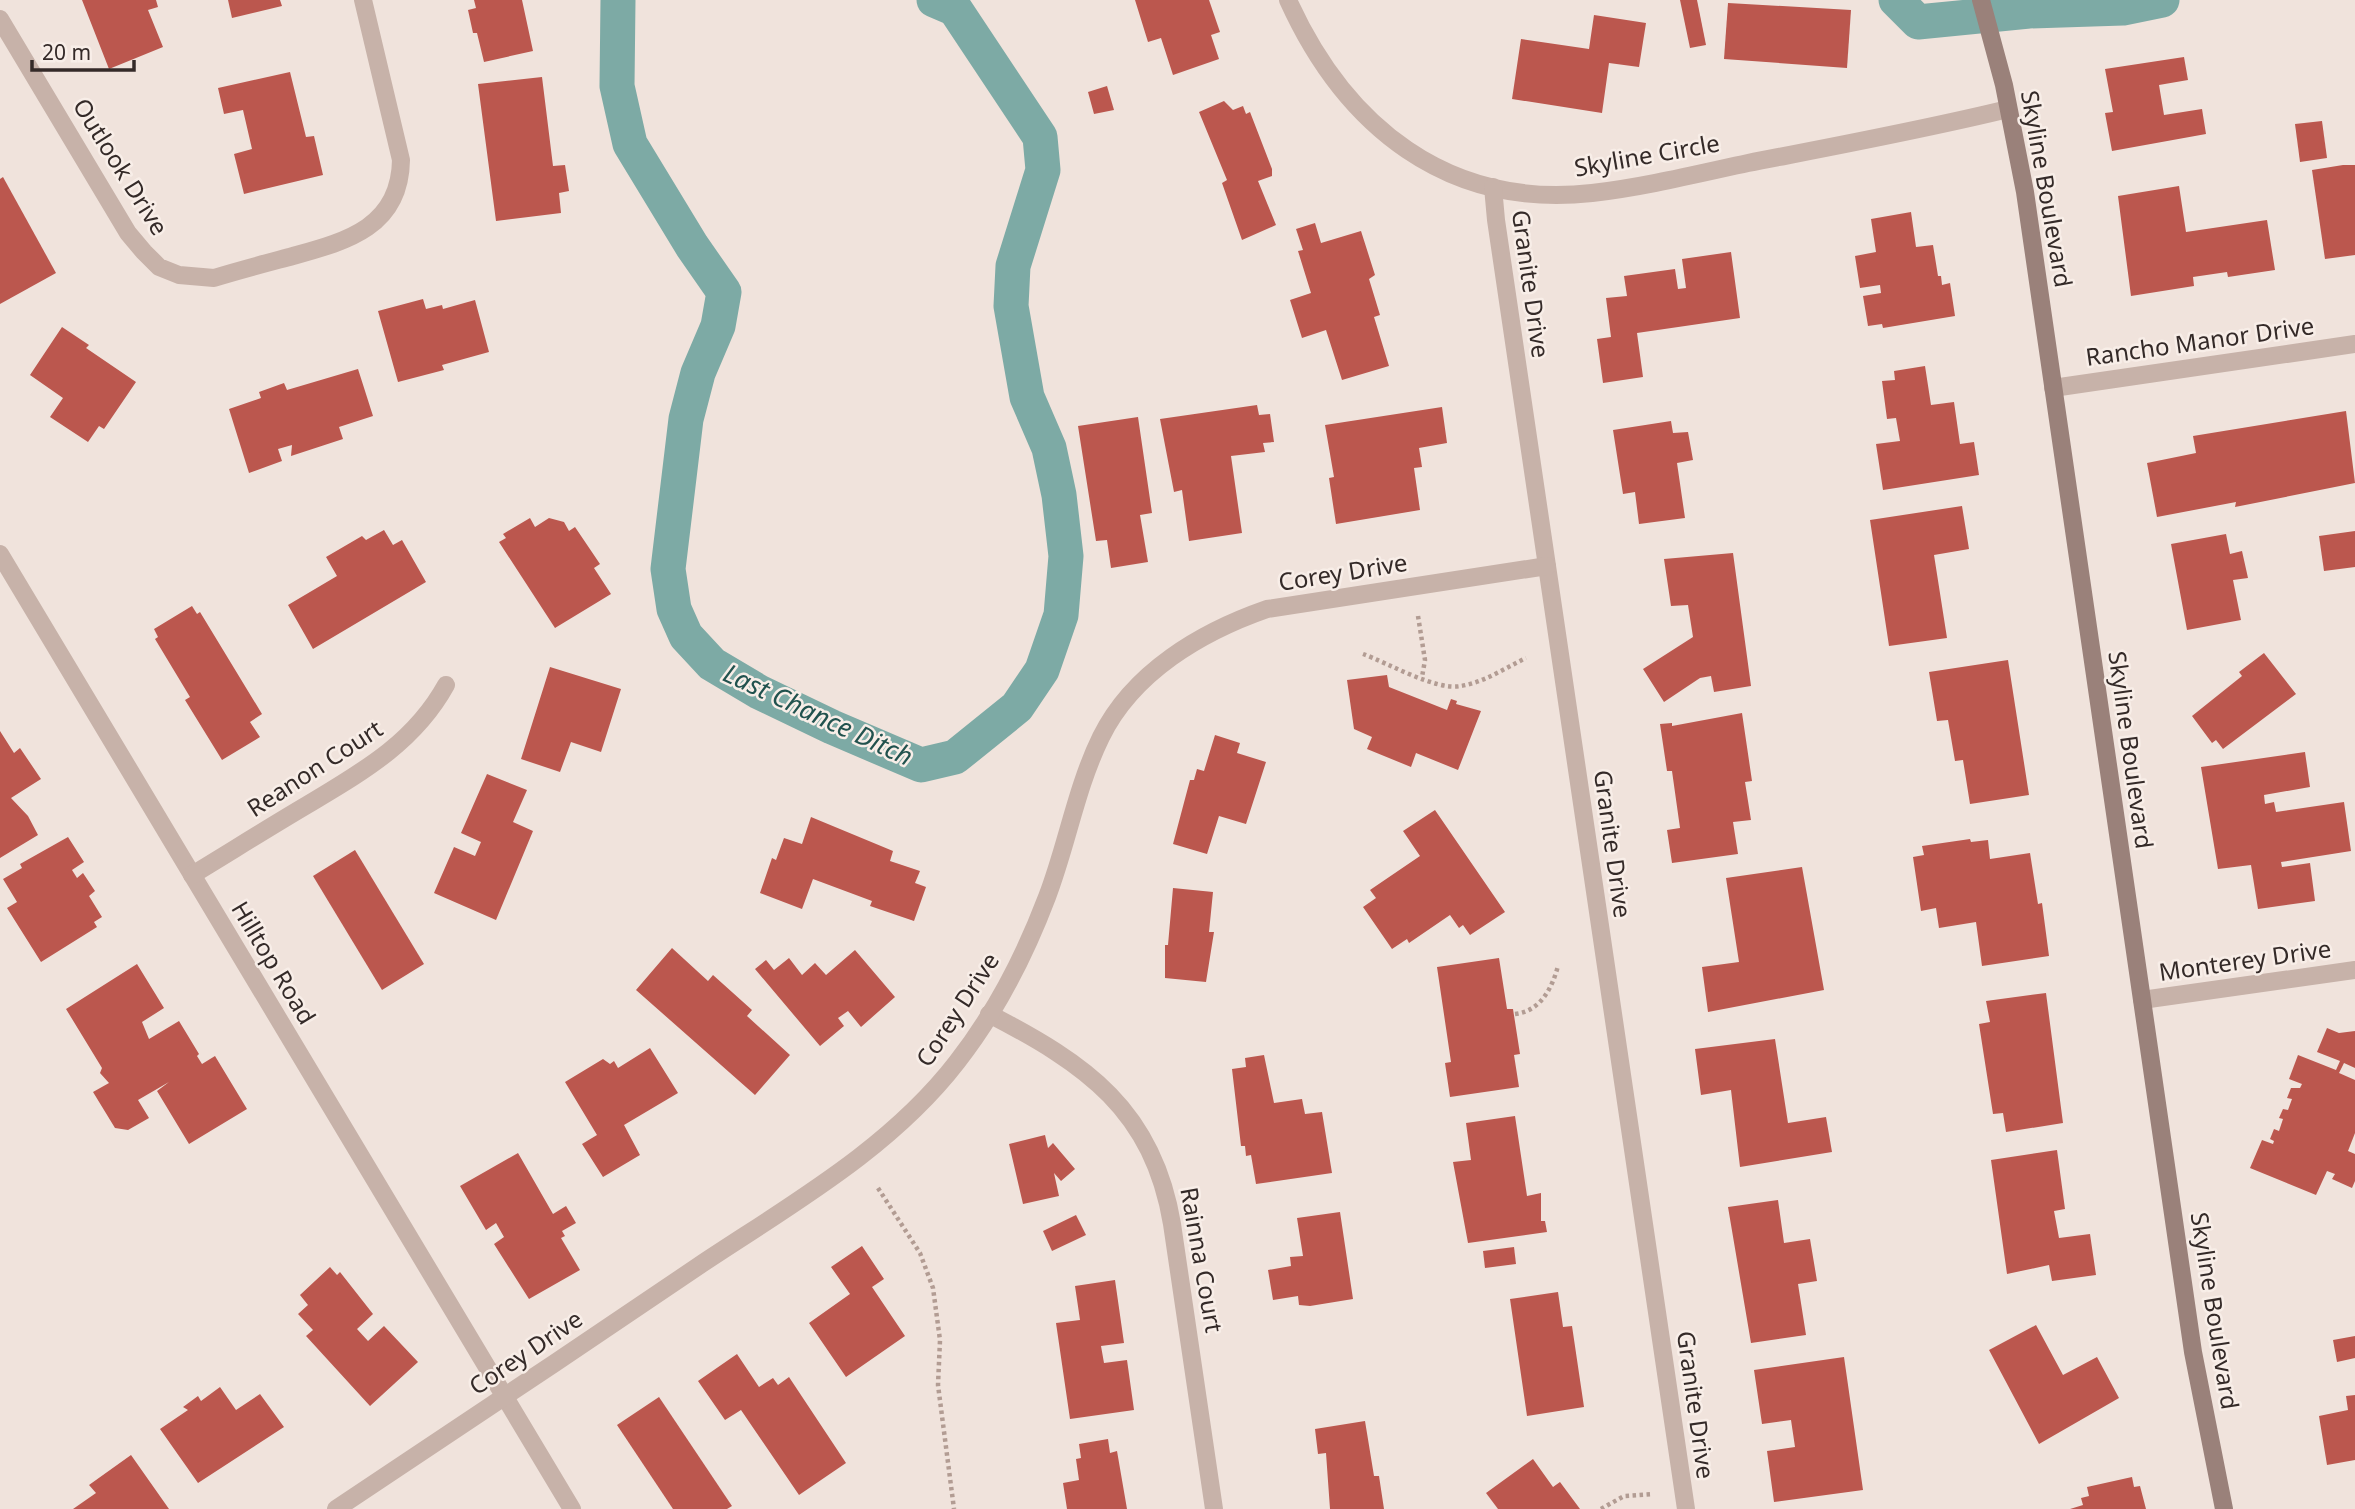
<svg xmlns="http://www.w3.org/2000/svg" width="2355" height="1509" viewBox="0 0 2355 1509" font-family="'Noto Sans',sans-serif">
<rect width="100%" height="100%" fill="#f0e3dc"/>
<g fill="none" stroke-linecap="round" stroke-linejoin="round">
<g stroke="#7daaa5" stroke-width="35">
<path d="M618,0L617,86L630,144L692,246L724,292L718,326L698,373L686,419L668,569L674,609L686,636L712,664L759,692L832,727L921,765L955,757L1017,707L1042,670L1061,615L1066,556L1059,495L1049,448L1027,397L1011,306L1013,266L1043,170L1040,137L955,9L934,0"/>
<path d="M1896,0L1918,22L2029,11L2123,8L2162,0"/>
</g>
</g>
<g fill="#bb574e">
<path d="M82,0H156L158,7L148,10L163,47L109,69Z"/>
<path d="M228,0H280L282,6L232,18Z"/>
<path d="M474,0H522L533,51L484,62L477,33H473L468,10L476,8Z"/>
<path d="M1135,0H1209L1220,32L1211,35L1219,59L1173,75L1161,38L1148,42Z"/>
<path d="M1680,0H1697L1706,45L1690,48Z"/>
<path d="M1728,3L1851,10L1847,68L1724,59Z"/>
<path d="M1594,15L1646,23L1639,67L1609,63L1602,113L1512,99L1521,39L1589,49Z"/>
<path d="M2184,57L2188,80L2159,85L2164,115L2202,109L2206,134L2112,151L2105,113L2113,112L2105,69Z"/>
<path d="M290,72L306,137L314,136L323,175L244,194L234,154L252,149L243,110L224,114L218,88Z"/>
<path d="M542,77L553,166L565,165L569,191L559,193L561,213L496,221L478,84Z"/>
<path d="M1107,86L1114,110L1094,114L1088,92Z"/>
<path d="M1224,101L1233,110L1243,106L1246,114L1250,112L1272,169V176L1258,181L1276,225L1242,240L1222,183L1227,180L1199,112Z"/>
<path d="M2322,121L2327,158L2300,162L2295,124Z"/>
<path d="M2343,165H2355V255L2325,259L2312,170Z"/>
<path d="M3,177L56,273L0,304V179Z"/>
<path d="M2179,186L2186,232L2267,220L2275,270L2228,277L2227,272L2193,277L2194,286L2131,296L2118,196Z"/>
<path d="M1911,212L1916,247L1933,245L1938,276H1941L1942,285L1950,283L1955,316L1883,328L1882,324L1868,326L1863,296L1881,293L1880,285L1860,288L1855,256L1876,252L1871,219Z"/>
<path d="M1315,223L1321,243L1361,231L1375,275L1369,279L1380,315L1374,317L1389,366L1342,380L1326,330L1302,338L1290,300L1311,293L1298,251L1303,250L1296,229Z"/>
<path d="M1731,252L1740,318L1637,333L1643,377L1603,383L1597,339L1611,337L1606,298L1627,296L1624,276L1675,269L1678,289L1686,288L1682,259Z"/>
<path d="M423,299L426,309L442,305L443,309L475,300L489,352L442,365L444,370L398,382L378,311Z"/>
<path d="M62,327L89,345L86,348L136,382L104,429L99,426L88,442L50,417L63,398L30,375Z"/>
<path d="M1925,366L1931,405L1954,402L1960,444L1974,442L1979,475L1883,490L1876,444L1900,441L1896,418L1887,419L1882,381L1895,380L1894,371Z"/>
<path d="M358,369L373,416L339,427L343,439L291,456L292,445L278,449L282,461L249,473L229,409L261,398L259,392L284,383L287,390Z"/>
<path d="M1257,405L1259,415L1270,414L1274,442L1263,443L1265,452L1231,456L1242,533L1189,541L1182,490L1174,492L1160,419Z"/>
<path d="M1442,407L1447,443L1419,448L1422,467L1414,468L1420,510L1336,524L1329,478L1334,477L1325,425Z"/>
<path d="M2346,411L2355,483L2235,507L2236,502L2157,517L2147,463L2196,453L2193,436Z"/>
<path d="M1138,417L1152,513L1140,515L1148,562L1111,568L1107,540L1096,541L1078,426Z"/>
<path d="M1671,421L1673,433L1688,432L1693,460L1677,463L1685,518L1639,524L1635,492L1623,494L1613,430Z"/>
<path d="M1962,506L1969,549L1934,555L1947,638L1889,646L1870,520Z"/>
<path d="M530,518L535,527L549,518L564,522L569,531L575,527L600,564L594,568L611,594L555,628L499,542L506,538L503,534Z"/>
<path d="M384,530L393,545L402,540L426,582L313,649L288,605L337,576L326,557L362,536L366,540Z"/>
<path d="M2355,531V567L2324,571L2319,536Z"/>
<path d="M2226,534L2230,554L2242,551L2248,578L2233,580L2241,620L2187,630L2171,544Z"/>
<path d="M1733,553L1751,686L1714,692L1711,676L1700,678L1664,702L1643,669L1693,637L1688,605L1671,606L1664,559Z"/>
<path d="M192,606L197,614L200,612L262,714L250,722L260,737L222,760L185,700L190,697L155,639L158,637L154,629Z"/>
<path d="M2264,653L2296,694L2223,749L2216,740L2212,743L2192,716L2242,676L2239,672Z"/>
<path d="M2008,660L2029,795L1970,804L1963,760L1955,761L1948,720L1937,721L1929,672Z"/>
<path d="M550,667L621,689L601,752L571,742L560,772L521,759Z"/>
<path d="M1387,675L1389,687L1447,710L1451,699L1457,701L1456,704L1481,711L1458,770L1416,753L1411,767L1367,749L1372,737L1354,729L1347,680Z"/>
<path d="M1742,713L1752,781L1745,782L1751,820L1733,822L1738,854L1672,863L1667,830L1680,828L1672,771H1667L1660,724L1672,723V726Z"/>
<path d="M0,731L14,753L20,748L41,779L11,798L28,816L38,835L0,858Z"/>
<path d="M1215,735L1240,743L1237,753L1266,762L1246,824L1219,816L1207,854L1173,844L1190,780H1194L1197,769L1204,771Z"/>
<path d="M2305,752L2310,787L2264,795L2265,804L2274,802L2276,812L2344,802L2351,851L2281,862L2282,867L2310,863L2315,901L2258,909L2251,865L2218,869L2201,767Z"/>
<path d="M487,774L527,790L513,822L533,831L496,920L434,893L454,847L475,856L481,842L461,833Z"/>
<path d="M1435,810L1505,912L1470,935L1463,925L1459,928L1450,915L1409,943L1407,939L1392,949L1363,907L1376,898L1370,890L1420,856L1403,831Z"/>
<path d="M811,817L893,851L890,861L920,871L915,883L926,887L914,921L870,906L872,901L813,879L802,909L760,893L772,858L776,860L784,838L802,844Z"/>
<path d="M68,837L84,862L72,870L77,878L83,873L95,891L89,896L102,917L94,922L97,927L41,962L7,908L17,902L3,879L22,868L20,864Z"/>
<path d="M1970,839L1971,842L1988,840L1990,859L2030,853L2038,904L2042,903L2049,956L1982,966L1976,922L1939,928L1936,908L1921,911L1913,857L1924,855L1922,846Z"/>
<path d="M355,850L424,964L382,990L313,876Z"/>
<path d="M1802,867L1824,990L1708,1012L1702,967L1739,962L1726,878Z"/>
<path d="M1173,888L1213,892L1209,932H1214L1206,982L1165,978V945H1168Z"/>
<path d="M672,948L708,981L713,975L752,1010L747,1016L790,1055L755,1095L636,990Z"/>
<path d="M855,950L895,997L861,1027L848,1011L838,1018L844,1026L820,1046L755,969L766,960L774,970L789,958L802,975L815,963L826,975Z"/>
<path d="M1499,958L1507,1009H1513L1520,1054L1514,1055L1519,1087L1450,1097L1445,1063L1451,1062L1437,967Z"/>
<path d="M137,964L164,1008L142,1022L149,1039L179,1021L199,1054L197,1056L202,1064L215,1056L247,1109L189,1144L157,1091L169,1082L138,1100L149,1118L128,1130L115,1128L93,1092L109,1083L100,1073L102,1068L66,1009Z"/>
<path d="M2046,993L2063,1123L2006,1132L2003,1113L1993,1114L1979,1024L1990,1022L1986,1001Z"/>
<path d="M2327,1028L2339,1033L2355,1031V1068L2344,1063L2339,1073L2355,1080V1133L2348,1151L2355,1154V1181L2352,1188L2332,1179L2335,1174L2327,1171L2316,1195L2250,1168L2262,1140L2273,1144L2274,1141L2270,1139L2274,1129L2279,1131L2283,1119L2279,1118L2283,1109L2288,1110L2292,1099L2287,1098L2291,1088H2300L2302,1084L2289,1079L2298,1055L2336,1070L2340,1061L2317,1052Z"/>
<path d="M1775,1039L1788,1123L1826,1117L1832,1152L1740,1167L1731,1090L1701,1095L1695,1049Z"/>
<path d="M650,1048L678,1093L624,1125L640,1155L603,1177L582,1144L597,1135L565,1082L603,1059L610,1064L614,1061L618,1068Z"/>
<path d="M1264,1055L1274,1103L1302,1099L1305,1114L1322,1112L1332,1173L1256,1184L1251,1155L1246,1156L1245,1146H1241L1232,1069L1246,1067L1245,1058Z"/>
<path d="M1515,1116L1527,1196L1541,1193V1221H1545L1547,1232L1468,1243L1453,1162L1471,1160L1466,1123Z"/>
<path d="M1045,1135L1048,1148L1053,1143L1075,1169L1061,1181L1054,1173L1059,1196L1023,1204L1009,1144Z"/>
<path d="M2057,1150L2065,1209L2054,1211L2059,1238L2090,1234L2096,1275L2052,1281L2049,1265L2007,1274L1991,1160Z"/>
<path d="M518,1153L553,1214L566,1206L576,1223L562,1231L565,1236L561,1238L580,1270L529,1299L494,1244L504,1237L496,1223L486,1230L460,1186Z"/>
<path d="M1778,1200L1784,1243L1810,1239L1817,1281L1798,1284L1806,1335L1751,1343L1728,1207Z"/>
<path d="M1340,1212L1353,1299L1310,1306L1299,1305L1298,1296L1273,1300L1268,1270L1291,1266L1290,1257L1303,1256L1297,1218Z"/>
<path d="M1076,1215L1086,1235L1052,1251L1043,1231Z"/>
<path d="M862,1246L884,1279L872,1287L905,1336L846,1377L809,1323L850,1294L831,1267Z"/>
<path d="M1514,1247L1516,1264L1485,1268L1483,1251Z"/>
<path d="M330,1267L337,1275L340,1272L373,1314L357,1329L368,1341L384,1326L418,1362L370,1406L306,1336L313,1330L298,1314L308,1305L300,1295Z"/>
<path d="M1115,1280L1124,1343L1101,1346L1104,1363L1127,1360L1134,1410L1070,1419L1056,1323L1080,1320L1075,1286Z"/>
<path d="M1558,1292L1563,1327L1572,1326L1584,1407L1527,1416L1510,1299Z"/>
<path d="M2036,1325L2063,1375L2097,1357L2119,1398L2039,1444L1989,1350Z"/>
<path d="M2355,1336V1358L2337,1362L2333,1340Z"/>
<path d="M737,1354L759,1387L773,1378L778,1385L789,1377L846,1463L799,1495L741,1410L725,1420L698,1381Z"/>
<path d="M1844,1357L1863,1490L1774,1502L1767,1451L1795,1447L1791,1420L1762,1424L1754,1370Z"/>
<path d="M220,1387L236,1410L260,1394L284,1427L198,1483L160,1429L188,1410L183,1407L198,1396L201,1401Z"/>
<path d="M2355,1395V1460L2327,1465L2319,1416L2348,1410L2346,1396Z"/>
<path d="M659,1397L732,1506L727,1509H673L617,1425Z"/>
<path d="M1365,1421L1374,1476H1379L1384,1509H1330L1326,1453L1318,1454L1315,1429Z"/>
<path d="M1108,1439L1110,1453L1117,1451L1127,1509H1067L1063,1483L1079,1480L1076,1459L1081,1458L1079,1444Z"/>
<path d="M131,1455L169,1509H73L96,1493L89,1485Z"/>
<path d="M1533,1459L1553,1487L1560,1482L1580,1509H1498L1486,1493Z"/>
<path d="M2132,1477L2134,1487L2140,1486L2146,1509H2070L2083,1505L2081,1498L2089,1496L2087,1487Z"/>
</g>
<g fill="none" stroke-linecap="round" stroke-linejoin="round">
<g stroke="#b29c93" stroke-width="4.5" stroke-dasharray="3.5 3.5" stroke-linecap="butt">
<path d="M1418,616L1425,660L1422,677"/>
<path d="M1363,654C1388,663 1436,691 1461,686C1485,682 1505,668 1526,658"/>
<path d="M1515,1014C1541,1011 1552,988 1558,966"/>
<path d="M878,1188L920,1253L933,1288L940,1340L938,1385L954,1509"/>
<path d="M1601,1509L1624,1496L1653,1494"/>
</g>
<g stroke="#c7b2a9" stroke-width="18">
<path d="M1288,0C1345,126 1447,209 1592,193C1644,187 1697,174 1748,163C1835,146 1922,130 2008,109"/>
<path d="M0,19L128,233L144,252L159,267L179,275L214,278C240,270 267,263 293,256C347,241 400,227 401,160L363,0"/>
<path d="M1493,187L1496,220L1686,1509"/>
<path d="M2053,388L2355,344"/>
<path d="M0,554L572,1509"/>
<path d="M192,875C230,852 268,828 307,805C362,772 414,743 446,685"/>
<path d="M2142,1000L2355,970"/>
<path d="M989,1014C1086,1064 1153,1110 1172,1224L1214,1509"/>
<path d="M336,1509C458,1428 579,1347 700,1265C790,1205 890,1149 957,1062C996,1012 1025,955 1047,897C1067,845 1076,788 1101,737C1133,672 1201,632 1267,609L1547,566"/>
</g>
<path stroke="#9a817a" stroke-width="18" d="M1981,0L2004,85L2025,192L2193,1352L2224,1509"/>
</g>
<g text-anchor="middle" stroke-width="5" stroke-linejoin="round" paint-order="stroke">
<g font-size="24" fill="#342a28" stroke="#f8eee8">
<text transform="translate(1647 156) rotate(-10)" y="8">Skyline Circle</text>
<text transform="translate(120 167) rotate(58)" y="8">Outlook Drive</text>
<text transform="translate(2046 189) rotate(80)" y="8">Skyline Boulevard</text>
<text transform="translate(1530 284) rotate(82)" y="8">Granite Drive</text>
<text transform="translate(2200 342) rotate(-8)" y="8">Rancho Manor Drive</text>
<text transform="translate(1343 573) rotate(-9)" y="8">Corey Drive</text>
<text transform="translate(2130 750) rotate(82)" y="8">Skyline Boulevard</text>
<text transform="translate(315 769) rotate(-33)" y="8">Reanon Court</text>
<text transform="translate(1612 844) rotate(82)" y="8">Granite Drive</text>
<text transform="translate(2245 961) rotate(-8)" y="8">Monterey Drive</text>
<text transform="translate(273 963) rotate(59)" y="8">Hilltop Road</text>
<text transform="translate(958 1010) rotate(-57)" y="8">Corey Drive</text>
<text transform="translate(1201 1260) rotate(80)" y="8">Rainna Court</text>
<text transform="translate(2214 1311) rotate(81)" y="8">Skyline Boulevard</text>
<text transform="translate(526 1353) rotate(-34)" y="8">Corey Drive</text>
<text transform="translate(1695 1405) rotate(82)" y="8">Granite Drive</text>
</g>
<g font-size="26" font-style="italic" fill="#21524e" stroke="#f8eee8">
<text transform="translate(818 715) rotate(25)" y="9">Last Chance Ditch</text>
</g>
</g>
<path d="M32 60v10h102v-10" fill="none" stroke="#342a28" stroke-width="3.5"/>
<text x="42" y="60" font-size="21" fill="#342a28" stroke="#f8eee8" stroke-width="5" paint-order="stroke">20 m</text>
</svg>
